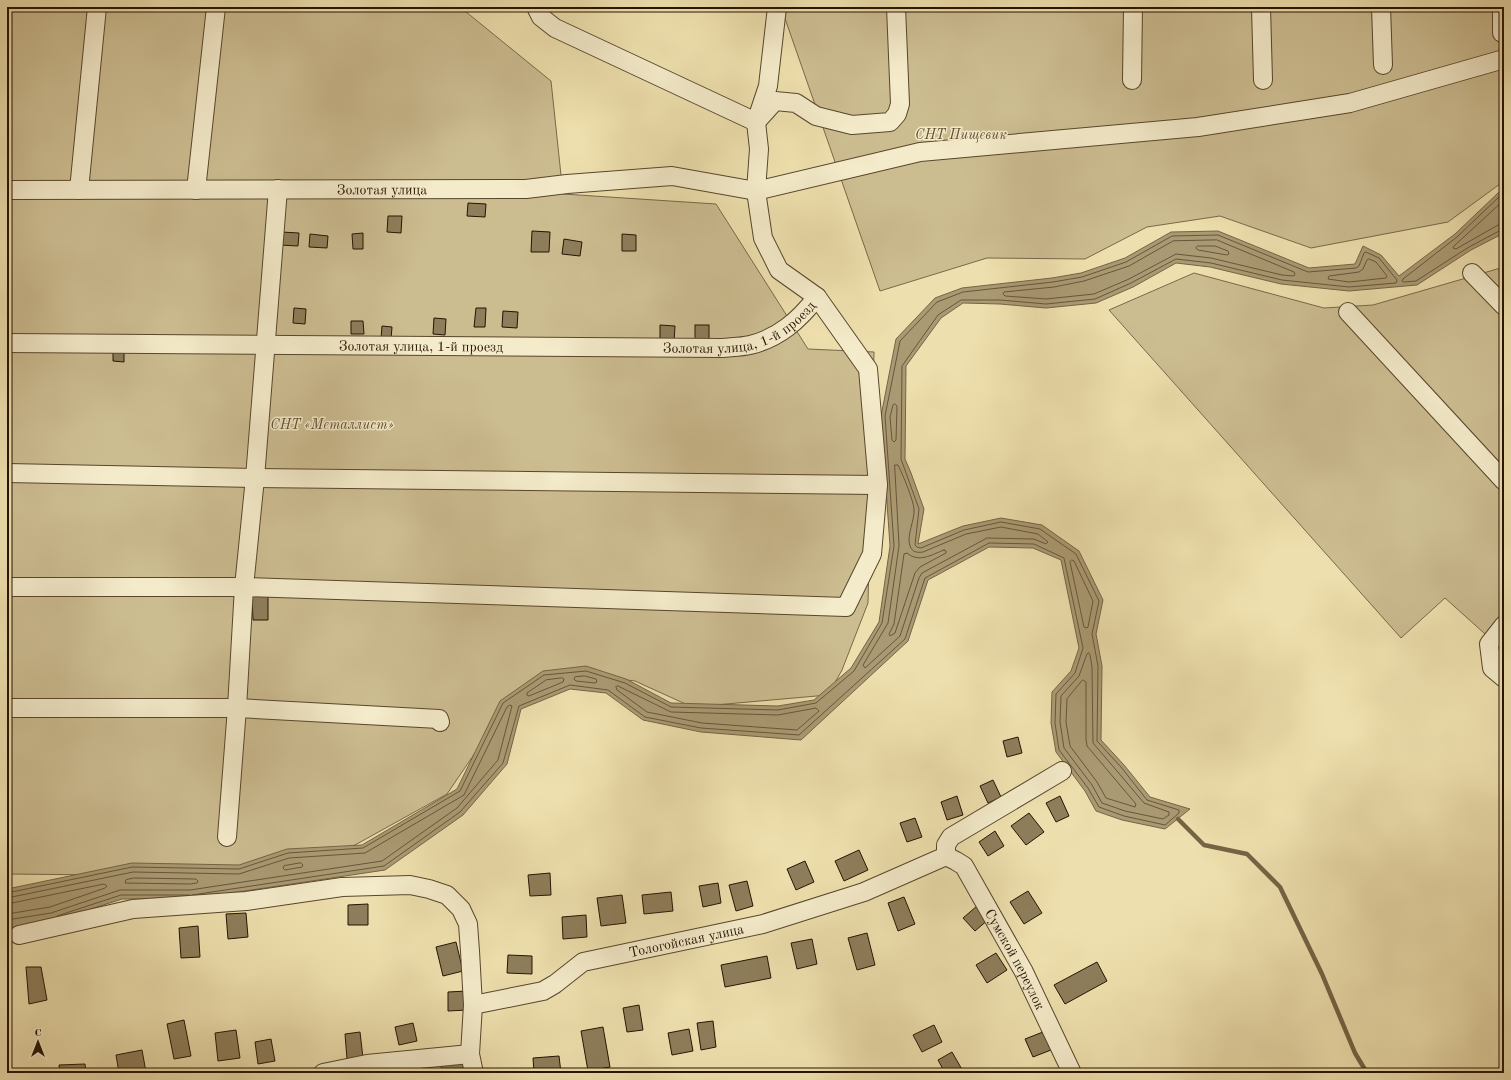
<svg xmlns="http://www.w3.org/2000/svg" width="1511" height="1080" viewBox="0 0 1511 1080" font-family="'Old Standard TT',serif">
<rect width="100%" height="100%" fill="#eee0ae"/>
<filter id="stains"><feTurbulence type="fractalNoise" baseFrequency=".005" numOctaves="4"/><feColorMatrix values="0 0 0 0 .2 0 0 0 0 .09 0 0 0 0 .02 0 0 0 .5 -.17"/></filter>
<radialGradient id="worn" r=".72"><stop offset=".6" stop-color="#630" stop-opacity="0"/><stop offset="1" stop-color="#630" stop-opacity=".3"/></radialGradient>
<g fill="#ccbd91" stroke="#796849">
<path d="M7,7H460L551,81L563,194L716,204L808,349L874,352L868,603L842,670L828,695L692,707L635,681L564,672L492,728L447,794L355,845L288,861L206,876L7,874Z"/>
<path d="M781,7H1504V181L1448,222L1311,248L1220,216L1147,227L1085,259L987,258L880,291Z"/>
<path d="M1504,267V651L1445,598L1401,638L1109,310L1194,273L1324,308L1373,305Z"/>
</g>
<path fill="#aa9a73" stroke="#756445" d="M1504,189V233L1471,250L1417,285L1349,291L1281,284L1210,267L1176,263L1133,287L1096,303L1046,308L1000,304L963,303L941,318L906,366L905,459L911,473L924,509L918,544L963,526L1001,518L1042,525L1079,551L1103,600L1096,634L1102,666L1101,740L1124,765L1150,797L1190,809L1165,829L1122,820L1096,811L1085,791L1056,752L1051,723L1052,692L1071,671L1079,648L1061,560L1033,548L989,547L928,580L908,641L801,740L701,732L643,720L606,693L570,689L521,709L507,764L463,815L385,870L191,899H122L53,921L7,929V889L132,863L239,865L287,849L362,845L457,789L500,701L543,671L586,666L626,679L671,703L778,706L814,700L851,668L879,622L890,546L881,416L896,339L935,298L962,288L1052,278L1081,273L1125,258L1171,232L1218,231L1309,268L1355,264L1363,246L1381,255L1399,276L1455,234L1498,193Z"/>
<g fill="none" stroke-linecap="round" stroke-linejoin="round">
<g stroke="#68563a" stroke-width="1">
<path d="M1504,194L1500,196L1457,237L1403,279L1402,281L1404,282L1416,281L1469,247L1501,230L1504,229"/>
<path d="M1504,200L1454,246L1453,248L1456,249L1498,225L1504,224"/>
<path d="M1217,240L1294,272L1295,275L1293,276L1282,275L1211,258L1176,254L1129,279L1094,294L1046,299L1005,296L1003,294L1004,292L1054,287L1084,281L1129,266L1173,241Z"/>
<path d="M1198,246H1215L1228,251L1229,254L1227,255L1198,250L1196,248Z"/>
<path d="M1369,259L1376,262L1387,276L1386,278L1349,282L1328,279L1329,276L1359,272L1363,269L1367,260Z"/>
<path d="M895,404L897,406L896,440L894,442L892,440L890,417L893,405Z"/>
<path d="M895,465H898C903,475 913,499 914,509C915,520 906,536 910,546C912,552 917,553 923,552L966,534L1001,527L1038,534L1048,542L1046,544L1034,539L987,538L922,573L919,578L900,636L865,668L863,665L888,623L899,546Z"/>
<path d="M944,550L946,551V553L920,567L915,573L895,633L890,636L889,634L894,624L904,554L907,553C919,563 931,555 944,550Z"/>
<path d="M1072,560L1074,561L1093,601L1088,627L1087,628L1084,627L1070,562Z"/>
<path d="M1089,653L1090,655L1092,667L1093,743L1117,771L1144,803L1169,812V815L1163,819L1125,811L1102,803L1092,785L1064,748L1060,722L1061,696L1079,676L1087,654Z"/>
<path d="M585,676L596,679L597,682L595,683L576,681L574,679L575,677Z"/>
<path d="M562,678L564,679L563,682L529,696L527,695V693L546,680Z"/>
<path d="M1083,680L1086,682V739L1087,746L1136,804L1135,807L1106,798L1097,782L1070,746L1066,722L1067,699Z"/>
<path d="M618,686L671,712L778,715L816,708L819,711L797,730L702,723L647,712L617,690L616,687Z"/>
<path d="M301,863L303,865L302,867L285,870L283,868L284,866Z"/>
<path d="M134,878L196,879L198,881L197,883L190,884L125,883L126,880Z"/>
<path d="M7,893L132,867L239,869L288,853L363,848L460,791L503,703L544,675L586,671L625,683L671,707L778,710L816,703L854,671L882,623L894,546L885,416L900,341L937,302L963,292L1053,282L1082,277L1126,262L1172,236L1218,235L1308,272L1356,268L1359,266L1364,253L1366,252L1379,258L1397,280L1396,283L1349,287L1282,280L1211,263L1176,259L1131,283L1095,299L1046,304L1000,300H961L938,315L902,366L901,459L919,509L915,545L917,547L921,548L964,530L1001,522L1040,529L1076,554L1099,601L1092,634L1098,666L1097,741L1121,767L1147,800L1179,810V813L1165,825L1124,816L1099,807L1088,788L1059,750L1055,723L1056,694L1075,673L1083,648L1064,558L1034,544L989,543L925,578L905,639L799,735L701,728L645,717L608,690L570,685L519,706L503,763L460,812L384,866L192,895"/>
<path d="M7,898L133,872L239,874L289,858L365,853L464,795L507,707L510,705L512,706L498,760L457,808L382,861L190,890H120L51,913L7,920"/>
<path d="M7,904L104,884L107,886L105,888L50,907L7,914"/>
<path d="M57,916L121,895H189"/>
</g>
<path stroke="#756445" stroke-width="4.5" d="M1178,819L1204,845L1247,854L1280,887L1322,974L1355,1053L1367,1073"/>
</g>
<g fill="#8e7e5b" stroke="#261301">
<path d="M468,203L486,204L485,217L467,216Z"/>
<path d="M388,216H402L401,233L387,232Z"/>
<path d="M532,231L550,232L549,252H531Z"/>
<path d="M281,232L299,233L298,246L280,245Z"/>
<path d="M363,233V249H353L352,234Z"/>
<path d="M310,234L328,236L327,248L309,247Z"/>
<path d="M622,234L636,235V251H622Z"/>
<path d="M564,239L582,242L580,256L562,254Z"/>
<path d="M294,308L306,309L305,324L293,323Z"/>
<path d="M476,308H486L485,327H474Z"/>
<path d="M503,311L518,312L517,328L502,327Z"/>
<path d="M434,318L446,319L445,335L433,334Z"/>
<path d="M351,321H363L364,334H351Z"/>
<path d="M660,325L675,326L674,342H660Z"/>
<rect x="695" y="325" width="14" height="17"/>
<path d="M382,326L392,327L391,339H381Z"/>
<path d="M113,348H124V362L113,361Z"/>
<path d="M252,596H268V620H253Z"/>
<path d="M1018,737L1022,753L1007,757L1003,741Z"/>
<path d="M993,780L1001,797L988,803L980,786Z"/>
<path d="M957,796L963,815L947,820L941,802Z"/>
<path d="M1060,796L1069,816L1056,822L1046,803Z"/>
<path d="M1029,813L1044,832L1026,845L1011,826Z"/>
<path d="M915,818L922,837L907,842L900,823Z"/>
<path d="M995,831L1004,846L988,856L979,842Z"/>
<path d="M859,850L868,870L844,881L835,861Z"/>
<path d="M805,861L814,882L796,890L787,869Z"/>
<path d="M550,873L551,895L530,896L528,875Z"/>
<path d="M747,881L753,906L736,911L729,885Z"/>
<path d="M718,883L721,903L703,907L699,886Z"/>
<path d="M1028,891L1042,913L1024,924L1010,902Z"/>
<path d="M671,892L673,911L644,914L642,895Z"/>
<path d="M622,895L626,923L601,926L597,898Z"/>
<path d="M904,897L915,924L898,931L888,903Z"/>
<path d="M368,904V925H348V905Z"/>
<path d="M977,906L989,919L975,931L963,918Z"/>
<path d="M246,913L248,937L228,939L226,914Z"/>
<path d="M586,915L587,937L563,939L562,917Z"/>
<path d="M198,926L200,957L181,958L179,928Z"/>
<path d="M867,933L875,965L857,970L848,938Z"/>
<path d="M812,939L817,964L797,969L791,943Z"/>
<path d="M456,942L463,971L443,976L436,947Z"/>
<path d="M996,953L1007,970L987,983L976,965Z"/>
<path d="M508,955L532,956V974L507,973Z"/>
<path d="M767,956L771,978L725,987L721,965Z"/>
<path d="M1097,962L1107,981L1065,1004L1054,985Z"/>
<path d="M26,967H41L47,1000L29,1004Z"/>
<path d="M467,991V1010L448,1011V992Z"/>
<path d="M639,1005L643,1030L627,1032L623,1008Z"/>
<path d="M184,1020L191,1056L174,1059L167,1024Z"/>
<path d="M713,1021L716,1047L701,1050L697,1023Z"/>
<path d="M413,1023L417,1041L399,1045L395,1027Z"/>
<path d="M934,1025L942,1042L922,1052L913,1035Z"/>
<path d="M603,1027L610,1067L588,1071L581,1031Z"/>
<path d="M689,1029L693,1051L672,1055L668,1033Z"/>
<path d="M236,1030L240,1058L218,1061L215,1033Z"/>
<path d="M360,1032L363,1058L347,1059L345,1034Z"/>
<path d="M1043,1032L1051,1050L1033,1057L1025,1039Z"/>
<path d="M271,1039L275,1061L258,1064L255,1042Z"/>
<path d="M142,1050L146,1072L119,1073L116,1055Z"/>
<path d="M952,1052L964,1073H945L938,1060Z"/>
<path d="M559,1056L561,1073H534L533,1058Z"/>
<path d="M463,1062L464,1073H442L441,1065Z"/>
<path d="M85,1064L86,1073H60L59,1065Z"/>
</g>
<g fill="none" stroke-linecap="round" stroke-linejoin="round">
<defs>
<g id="minor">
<path d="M777,7L768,86L756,122L775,101L796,103L816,116L852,125L890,122L897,114L900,104L896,7"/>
<path d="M1261,7L1263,80"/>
<path d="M1381,7L1383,65"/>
<path d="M1502,7V33"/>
<path d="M1132,80L1133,7"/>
<path id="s1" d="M7,190L526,189L567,184L672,176L756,191L920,152L1198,127L1350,103L1504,59"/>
<path d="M79,190L97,7"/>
<path d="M196,190L216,7"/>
<path d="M1472,273L1504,306"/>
<path d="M1348,312L1504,481"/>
<path id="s2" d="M7,343L722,348C732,347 741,347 750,345C779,338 799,320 817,297"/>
<path d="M7,473L255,478L878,485"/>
<path d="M7,587H244L846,607L872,554L878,485L868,369L817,297L779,270L763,238L756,191L759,149L756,122L555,28L541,17L536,7"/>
<path d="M1504,625L1489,644L1492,668L1504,678"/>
<path d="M7,708H237L439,719L440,722"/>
<path d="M227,837L237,708L244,587L255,478L278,189"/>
<path id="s3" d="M946,856L956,861L964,866L1024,972L1072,1073"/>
<path d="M19,935L133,909L246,901L342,887L410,885L429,889L447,895L461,909L468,924L470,951L473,1005"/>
<path d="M323,1073L367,1064L470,1054"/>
<path id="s4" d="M474,1073L470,1054L473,1005L543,991L555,984L583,962L763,924L864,892L946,856V845L951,837L1062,771"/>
</g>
</defs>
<use href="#minor" stroke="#58462c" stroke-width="20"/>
<use href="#minor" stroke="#f4ebca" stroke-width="18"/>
</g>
<g text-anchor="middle" stroke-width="3" stroke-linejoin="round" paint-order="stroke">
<g font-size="14" font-style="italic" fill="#604e33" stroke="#f4ebca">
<text x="961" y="139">СНТ Пищевик</text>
<text x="332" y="429">СНТ «Металлист»</text>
</g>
<g font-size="14" fill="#261301" stroke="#f4ebca">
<text dy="5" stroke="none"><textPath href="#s1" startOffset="375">Золотая улица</textPath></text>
<text dy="5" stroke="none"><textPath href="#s2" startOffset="738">Золотая улица, 1-й проезд</textPath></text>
<text dy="5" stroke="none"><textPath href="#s2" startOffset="414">Золотая улица, 1-й проезд</textPath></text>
<text dy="5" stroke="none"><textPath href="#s4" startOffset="295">Тологойская улица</textPath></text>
<text dy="5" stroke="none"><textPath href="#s3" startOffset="127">Сумской переулок</textPath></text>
</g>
</g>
<rect width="1511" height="1080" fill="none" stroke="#eee0ae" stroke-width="24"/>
<rect x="8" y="8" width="1495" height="1064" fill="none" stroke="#261301" stroke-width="2"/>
<rect x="12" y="12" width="1487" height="1056" fill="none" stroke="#261301"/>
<g transform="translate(38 1042)" stroke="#f4ebca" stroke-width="3" paint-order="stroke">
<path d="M0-3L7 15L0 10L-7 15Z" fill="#261301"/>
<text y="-6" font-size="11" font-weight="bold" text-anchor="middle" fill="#261301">С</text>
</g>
<rect width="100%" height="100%" filter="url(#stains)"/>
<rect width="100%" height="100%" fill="url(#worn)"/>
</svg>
